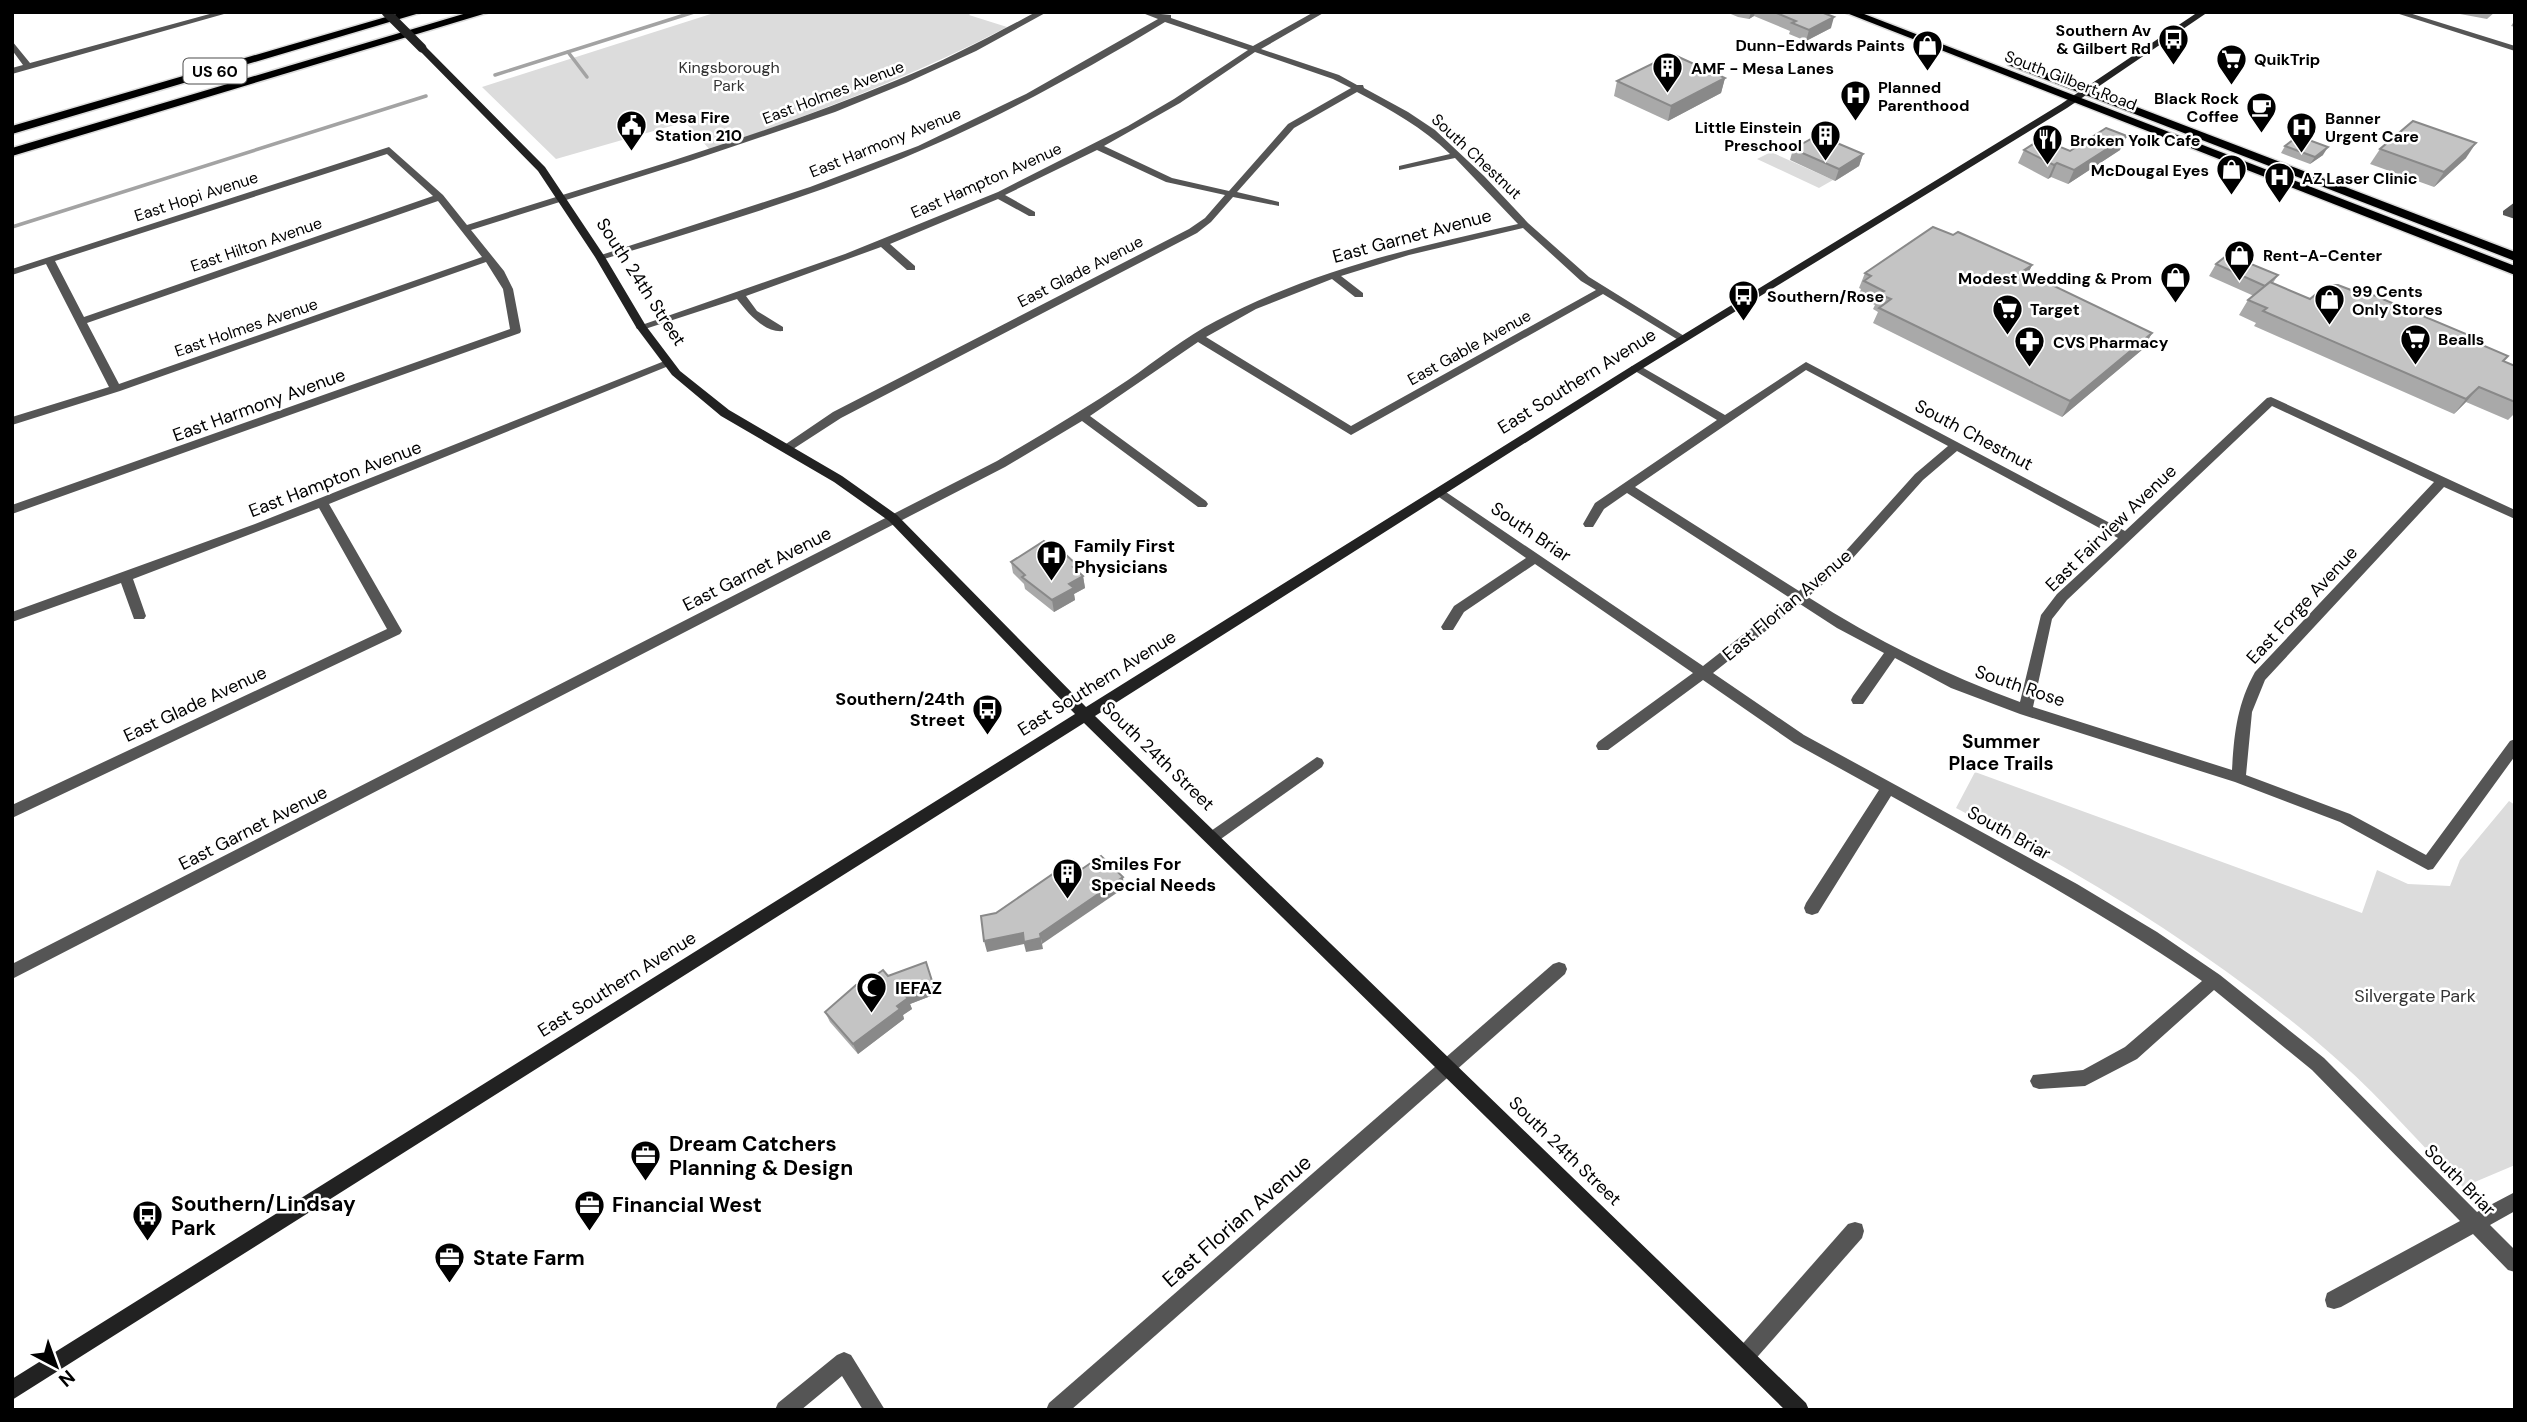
<svg xmlns="http://www.w3.org/2000/svg" width="2527" height="1422" viewBox="0 0 2527 1422" font-family="'DM Sans',sans-serif">
<rect width="100%" height="100%" fill="#fff"/>
<g fill="#dcdcdc">
<path d="M717,12H972L969,15L1007,27C912,77 812,114 710,150L685,122L556,159L482,87Z"/>
<path d="M1771,152L1833,180L1819,188L1757,159Z"/>
<path d="M1975,772L2362,913L2377,870L2408,884L2450,886L2460,860L2509,801L2515,805V1165L2463,1187C2422,1146 2383,1100 2340,1062C2225,960 2092,879 1956,808Z"/>
</g>
<g fill="none" stroke-linecap="round" stroke-linejoin="round">
<g stroke="#a3a3a3" stroke-width="3.5">
<path d="M568,52L587,77"/>
<path d="M495,75L694,12"/>
<path d="M12,227L426,96"/>
</g>
<defs>
<g id="primary">
<path d="M1844,12H1859L2515,266V275Z"/>
<path d="M2008,61H2016L2515,252V261L2008,65Z"/>
</g>
<g id="highway">
<path d="M403,12H423L12,134V126Z"/>
<path d="M470,12H490L12,156V148Z"/>
</g>
</defs>
<use href="#primary" stroke="#dbdbdb" stroke-width="3"/>
<use href="#highway" stroke="#dbdbdb" stroke-width="3"/>
<g fill="#555" fill-rule="evenodd">
<path d="M217,12H231L12,74V68L23,65L12,50V41L30,63Z"/>
<path d="M1036,12H1047L976,51L906,83L835,112L690,161L471,230L504,271L513,289L521,331L520,333L12,514V505L510,329L503,289L486,262L120,391L12,425V417L109,387L46,264L12,275V269L389,147L443,195L467,225C611,179 758,138 897,80C945,61 991,36 1036,12ZM387,154L433,196L84,317L55,261ZM438,201L482,257L119,384L87,323Z"/>
<path d="M1140,12L1171,15V18L1253,46L1314,12H1325L1261,49L1339,75L1357,85H1363L1364,88L1408,112L1435,130L1484,176L1528,223L1589,277L1689,339L1684,342L1680,341L1603,294L1351,435L1198,342L1090,416L1206,501L1208,504L1206,507H1198L1082,421L1005,467L12,979V964L997,461C1041,435 1085,409 1128,380C1157,360 1185,337 1216,321C1311,271 1414,247 1518,224L1455,158L1399,170V166L1450,154C1422,127 1391,110 1357,92L1294,128L1237,192L1279,202V206L1233,197L1211,222L1197,233L841,418L790,451L786,452L780,448L833,412L1189,229L1205,218L1225,195L1166,182L1097,150L1005,195L1035,212V216H1029L998,199L890,244L915,266V270H907L881,247L746,296L757,311L783,327V331C764,333 747,312 737,299L645,329H637L636,327L845,254L998,192L1128,126L1174,99L1248,50L1165,22C1076,76 984,126 886,165C794,202 699,230 604,259L595,257L810,187L918,146L1026,94L1158,19ZM1255,52L1333,79L1351,88L1288,124L1229,191L1172,178L1104,146L1180,103ZM1523,228L1581,281L1596,290L1351,426L1206,337L1256,309L1332,279L1355,297H1363V293L1341,276L1409,255Z"/>
<path d="M2393,12H2406L2515,46V51Z"/>
<path d="M2515,202L2513,212L2515,219L2503,215V211Z"/>
<path d="M667,360L673,363L671,365L329,504L402,631L400,634L12,818V805L387,629L319,508L133,579L146,616L144,619H134L121,583L12,622V612L255,524Z"/>
<path d="M1806,362L2125,531L2267,398L2271,397L2515,510V519L2444,487L2265,680L2252,712L2246,775L2350,814L2426,855L2510,741L2515,739V756L2433,869L2428,870L2340,822L2235,782L2020,714L1951,688L1895,658L1863,704H1853L1851,700L1853,696L1884,653L1837,628L1800,604L1713,673L1804,735L2077,884L2157,932L2220,975L2324,1058L2477,1212L2515,1192V1211L2490,1225L2515,1250V1272L2508,1270L2473,1234L2341,1307L2334,1309L2327,1307L2325,1300L2327,1293L2460,1221L2312,1070L2214,990L2137,1059L2085,1086L2039,1089L2033,1087L2030,1081L2033,1075L2083,1070L2125,1047L2202,981C2102,912 1996,855 1891,796L1818,913L1812,915L1806,913L1804,908L1806,903L1879,790L1794,743L1703,680L1608,750H1598L1596,746L1598,742L1693,673L1535,564L1464,612L1453,630H1443L1441,627L1454,606L1526,558L1436,495L1434,492L1440,488L1703,666L1790,598L1627,493L1604,509L1593,527H1585L1583,524L1595,503L1717,420L1630,368L1632,366H1640L1725,415ZM1806,370L1948,446L1915,474L1844,553L1799,591L1635,487ZM2272,406L2434,482L2255,672C2237,704 2234,735 2232,770L2033,707L2052,619L2067,600ZM1957,451L2118,538L2057,594L2041,615L2020,702C1946,675 1875,640 1808,597L1852,559L1923,480Z"/>
<path d="M1317,757L1322,759L1324,763L1322,767L1218,841L1213,843L1208,841L1205,837L1208,833Z"/>
<path d="M1559,962L1565,964L1567,969L1565,974L1071,1410H1046L1049,1403L1553,964Z"/>
<path d="M1855,1222L1862,1224L1864,1231L1862,1238L1752,1363L1745,1366L1738,1363L1735,1356L1738,1349L1848,1224Z"/>
<path d="M844,1352L851,1355L885,1410H863L842,1376L801,1410H775L778,1403L837,1355Z"/>
</g>
<path fill="#222" fill-rule="evenodd" d="M2198,12H2208L2067,108L1640,370L1095,716L1806,1403L1809,1410H1785L1084,723L12,1400V1379L1075,714L889,521L834,482L721,416L672,375L636,327L595,257L538,171L419,50V46H425L545,167L605,257L646,326L680,371L729,410L842,476L897,515L1086,707L1632,366L2061,104Z"/>
<use href="#primary" fill="#000" fill-rule="evenodd"/>
<use href="#highway" fill="#000" fill-rule="evenodd"/>
<path stroke="#222" stroke-width="9" d="M386,12L422,48"/>
</g>
<g fill="#a9a9a9">
<path d="M1726,12H1821L1831,28L1806,41L1789,34L1790,31L1754,16L1749,19L1738,17Z"/>
<path d="M2461,12H2495L2487,19L2460,14Z"/>
<path d="M2515,20V27L2511,26Z"/>
<path d="M1725,78L1721,93L1668,121L1614,96L1617,81Z"/>
<path d="M2285,146L2323,155L2310,164L2281,153Z"/>
<path d="M1793,149L1863,154L1859,166L1835,181L1790,160Z"/>
<path d="M2380,149L2466,158L2434,187L2370,164Z"/>
<path d="M2024,150L2070,151L2120,150L2068,184L2051,177L2048,179L2018,163Z"/>
<path d="M1953,235L2032,265L2028,273L2152,333L2143,349L2062,417L1873,323L1878,312L1873,309L1875,305L1858,297L1861,289L1859,288L1865,273Z"/>
<path d="M2216,264L2278,275L2273,283L2310,299L2478,339L2476,342L2504,361L2515,366V413L2508,420L2466,402L2454,414L2254,326L2256,323L2239,315L2248,300L2254,296L2209,276Z"/>
<path d="M1011,562L1077,565L1078,571L1083,576L1085,588L1074,594L1075,600L1054,612L1025,589L1024,584L1013,573Z"/>
<path d="M930,973L936,994L910,1004L912,1009L903,1015L904,1019L858,1054L830,1022L825,1012L858,988L888,976Z"/>
</g>
<g fill="#898989">
<path d="M1751,12H1755L1754,16L1749,19Z"/>
<path d="M1834,17L1831,28L1806,41L1809,30Z"/>
<path d="M1725,78L1721,93L1668,121L1671,106Z"/>
<path d="M2127,136L2120,150L2068,184L2074,170Z"/>
<path d="M2476,143L2466,158L2434,187L2444,172Z"/>
<path d="M2328,147L2323,155L2310,164L2315,157Z"/>
<path d="M1863,154L1859,166L1835,181L1839,169Z"/>
<path d="M2057,163L2051,177L2048,179L2054,165Z"/>
<path d="M2032,265L2025,280L2023,271Z"/>
<path d="M2152,333L2143,349L2062,417L2070,401Z"/>
<path d="M2479,387L2466,402L2454,414L2466,399Z"/>
<path d="M1083,576L1085,588L1074,594L1075,600L1054,612L1052,600L1069,584Z"/>
<path d="M1123,877L1124,888L1042,944L1040,934Z"/>
<path d="M1023,933L1041,938L1043,949L1026,952L1024,944L987,952L984,941Z"/>
<path d="M926,962L936,994L910,1004L912,1009L903,1015L904,1019L858,1054L853,1044L897,1006L903,994Z"/>
</g>
<g fill="#c4c4c4" stroke="#898989" stroke-width="2">
<path d="M1774,12H1821L1834,17L1809,30L1792,23L1796,21Z"/>
<path d="M1672,54L1725,78L1671,106L1617,81Z"/>
<path d="M2413,121L2476,143L2444,172L2380,149Z"/>
<path d="M2106,128L2127,136L2074,170L2057,163L2054,165L2024,150L2041,139L2070,151Z"/>
<path d="M1818,135L1863,154L1839,169L1793,149Z"/>
<path d="M2298,136L2328,147L2315,157L2285,146Z"/>
<path d="M1933,227L1953,235L1958,232L2032,265L2023,271L2152,333L2070,401L1879,308L1891,299L1879,294L1884,291L1864,281L1871,276L1865,273Z"/>
<path d="M2226,256L2234,257L2278,275L2265,286L2216,264Z"/>
<path d="M2270,282L2310,299L2327,285H2338L2351,290L2354,287L2478,339L2475,342L2508,356L2503,361L2515,366V402L2479,387L2466,399L2263,311L2267,308L2248,300Z"/>
<path d="M1044,541L1064,553L1077,565L1073,567L1083,576L1069,584L1074,588L1052,600L1022,577L1025,575L1011,562Z"/>
<path d="M1101,856L1123,877L1040,934L1041,938L1024,942L1023,933L984,941L981,916L996,913L1073,860L1082,869Z"/>
<path d="M926,962L933,984L903,994L908,998L897,1006L900,1009L853,1044L825,1012L856,985L858,988L883,970L888,976Z"/>
</g>
<defs>
<symbol id="bus-pin" viewBox="-11 -11 22 30"><path d="M0 17L-7.5 6A9.5 9.5 0 1 1 7.5 6Z" fill="#000" stroke="#fff"/><path d="M-5-6H5V4H4V6H2V4H-2V6H-4V4H-5ZM-3.5-4V0h7V-4ZM-3.5 1.2v1.5H-2V1.2ZM2 1.2v1.5H3.5V1.2Z" fill="#fff"/></symbol>
<symbol id="shop-pin" viewBox="-11 -11 22 30"><path d="M0 17L-7.5 6A9.5 9.5 0 1 1 7.5 6Z" fill="#000" stroke="#fff"/><path d="M-5-2.5h2.3a2.7 3.5 0 0 1 5.4 0H5L5.5 6h-11ZM-1.5-2.5h3a1.5 2.3 0 0 0-3 0Z" fill="#fff"/></symbol>
<symbol id="supermarket-pin" viewBox="-11 -11 22 30"><path d="M0 17L-7.5 6A9.5 9.5 0 1 1 7.5 6Z" fill="#000" stroke="#fff"/><path d="M-6-5.5h2.5l.6 2H6L4.5 2H-2.5L-4.4-4H-6ZM-1.5 3.2a1.3 1.3 0 1 0 .1 0ZM3 3.2a1.3 1.3 0 1 0 .1 0Z" fill="#fff"/></symbol>
<symbol id="building-pin" viewBox="-11 -11 22 30"><path d="M0 17L-7.5 6A9.5 9.5 0 1 1 7.5 6Z" fill="#000" stroke="#fff"/><path d="M-4-6H4V6H1V3H-1V6H-4ZM-2.5-4.3h1.7v1.8h-1.7ZM.8-4.3h1.7v1.8H.8ZM-2.5-1h1.7V.8h-1.7ZM.8-1h1.7V.8H.8Z" fill="#fff"/></symbol>
<symbol id="hospital-pin" viewBox="-11 -11 22 30"><path d="M0 17L-7.5 6A9.5 9.5 0 1 1 7.5 6Z" fill="#000" stroke="#fff"/><path d="M-5-5h3v3.5h4V-5h3V5h-3V1.5h-4V5h-3Z" fill="#fff"/></symbol>
<symbol id="cafe-pin" viewBox="-11 -11 22 30"><path d="M0 17L-7.5 6A9.5 9.5 0 1 1 7.5 6Z" fill="#000" stroke="#fff"/><path d="M-5.5-4.5H6V0H3Q3 3.5 0 3.5H-2.5Q-5.5 3.5-5.5 0ZM3-3.2v2h1.7v-2ZM-6 4.5H4V6H-6Z" fill="#fff"/></symbol>
<symbol id="civic-pin" viewBox="-11 -11 22 30"><path d="M0 17L-7.5 6A9.5 9.5 0 1 1 7.5 6Z" fill="#000" stroke="#fff"/><path d="M-.6-6.5H3V-4.5H.6V-3L4-1V1h2V6H-6V1h2V-1L-.6-3ZM-1.2 2.5V6h2.4V2.5Z" fill="#fff"/></symbol>
<symbol id="restaurant-pin" viewBox="-11 -11 22 30"><path d="M0 17L-7.5 6A9.5 9.5 0 1 1 7.5 6Z" fill="#000" stroke="#fff"/><path d="M-5-6h1v4h1v-4h1v4h1v-4h1v5L-1.5 .5V6h-2V.5L-5-1ZM5-6V6H3V1.5H1.5Q1.5-4 5-6Z" fill="#fff"/></symbol>
<symbol id="pharmacy-pin" viewBox="-11 -11 22 30"><path d="M0 17L-7.5 6A9.5 9.5 0 1 1 7.5 6Z" fill="#000" stroke="#fff"/><path d="M-2-6h4v4h4v4h-4v4h-4v-4h-4v-4h4Z" fill="#fff"/></symbol>
<symbol id="mosque-pin" viewBox="-11 -11 22 30"><path d="M0 17L-7.5 6A9.5 9.5 0 1 1 7.5 6Z" fill="#000" stroke="#fff"/><path d="M3.5-4.9A6 6 0 1 0 3.5 4.9A5 5 0 1 1 3.5-4.9Z" fill="#fff"/></symbol>
<symbol id="office-pin" viewBox="-11 -11 22 30"><path d="M0 17L-7.5 6A9.5 9.5 0 1 1 7.5 6Z" fill="#000" stroke="#fff"/><path d="M-6-3h4V-5.5h4V-3h4V5H-6ZM-1-4.5V-3h2v-1.5ZM-6 0V1H6V0Z" fill="#fff"/></symbol>
</defs>
<g fill-rule="evenodd">
<use href="#bus-pin" x="2156" y="22" width="35" height="47"/>
<use href="#shop-pin" x="1910" y="28" width="35" height="47"/>
<use href="#supermarket-pin" x="2214" y="42" width="35" height="47"/>
<use href="#building-pin" x="1650" y="50" width="35" height="47"/>
<use href="#hospital-pin" x="1838" y="78" width="35" height="47"/>
<use href="#cafe-pin" x="2244" y="90" width="35" height="47"/>
<use href="#civic-pin" x="614" y="108" width="35" height="47"/>
<use href="#hospital-pin" x="2284" y="110" width="35" height="47"/>
<use href="#building-pin" x="1808" y="118" width="35" height="47"/>
<use href="#restaurant-pin" x="2030" y="122" width="35" height="47"/>
<use href="#shop-pin" x="2214" y="152" width="35" height="47"/>
<use href="#hospital-pin" x="2262" y="160" width="35" height="47"/>
<use href="#shop-pin" x="2222" y="238" width="35" height="47"/>
<use href="#shop-pin" x="2158" y="260" width="35" height="47"/>
<use href="#bus-pin" x="1726" y="278" width="35" height="47"/>
<use href="#shop-pin" x="2312" y="282" width="35" height="47"/>
<use href="#supermarket-pin" x="1990" y="292" width="35" height="47"/>
<use href="#supermarket-pin" x="2398" y="322" width="35" height="47"/>
<use href="#pharmacy-pin" x="2012" y="324" width="35" height="47"/>
<use href="#hospital-pin" x="1034" y="538" width="35" height="47"/>
<use href="#bus-pin" x="970" y="692" width="35" height="47"/>
<use href="#building-pin" x="1050" y="856" width="35" height="47"/>
<use href="#mosque-pin" x="854" y="970" width="35" height="47"/>
<use href="#office-pin" x="628" y="1138" width="35" height="47"/>
<use href="#office-pin" x="572" y="1188" width="35" height="47"/>
<use href="#bus-pin" x="130" y="1198" width="35" height="47"/>
<use href="#office-pin" x="432" y="1240" width="35" height="47"/>
</g>
<g text-anchor="middle" stroke-width="5" stroke-linejoin="round" paint-order="stroke">
<g font-size="16" font-weight="bold" fill="#000" stroke="#fff" text-anchor="start">
<text x="2151" y="36" text-anchor="end">Southern Av<tspan x="2151" dy="18">&amp; Gilbert Rd</tspan></text>
<text x="1905" y="51" text-anchor="end">Dunn-Edwards Paints</text>
<text x="2254" y="65">QuikTrip</text>
<text x="1691" y="74">AMF - Mesa Lanes</text>
<text x="1878" y="93">Planned<tspan x="1878" dy="18">Parenthood</tspan></text>
<text x="2239" y="104" text-anchor="end">Black Rock<tspan x="2239" dy="18">Coffee</tspan></text>
<text x="655" y="123">Mesa Fire<tspan x="655" dy="18">Station 210</tspan></text>
<text x="2325" y="124">Banner<tspan x="2325" dy="18">Urgent Care</tspan></text>
<text x="1802" y="133" text-anchor="end">Little Einstein<tspan x="1802" dy="18">Preschool</tspan></text>
<text x="2070" y="146">Broken Yolk Cafe</text>
<text x="2209" y="176" text-anchor="end">McDougal Eyes</text>
<text x="2302" y="184">AZ Laser Clinic</text>
<text x="2263" y="261">Rent-A-Center</text>
<text x="2152" y="284" text-anchor="end">Modest Wedding &amp; Prom</text>
<text x="2352" y="297">99 Cents<tspan x="2352" dy="18">Only Stores</tspan></text>
<text x="1767" y="302">Southern/Rose</text>
<text x="2030" y="315">Target</text>
<text x="2438" y="345">Bealls</text>
<text x="2053" y="348">CVS Pharmacy</text>
</g>
<g font-size="16" fill="#333" stroke="#fff">
<text x="729" y="73">Kingsborough<tspan x="729" dy="18">Park</tspan></text>
</g>
<rect fill="#fff" stroke="#4c4c4c" stroke-width="2" x="183.5" y="58.5" width="63" height="25" rx="5"/>
<g font-size="16" font-weight="bold" fill="#000">
<text x="215" y="77">US 60</text>
</g>
<g font-size="16" fill="#000" stroke="#fff">
<text transform="translate(2071 80) rotate(21)" y="6">South Gilbert Road</text>
<text transform="translate(833 92) rotate(-21)" y="6">East Holmes Avenue</text>
<text transform="translate(885 142) rotate(-22)" y="6">East Harmony Avenue</text>
<text transform="translate(1477 156) rotate(43)" y="6">South Chestnut</text>
<text transform="translate(986 180) rotate(-24)" y="6">East Hampton Avenue</text>
<text transform="translate(196 196) rotate(-18)" y="6">East Hopi Avenue</text>
<text transform="translate(256 244) rotate(-19)" y="6">East Hilton Avenue</text>
<text transform="translate(1080 271) rotate(-27)" y="6">East Glade Avenue</text>
<text transform="translate(246 327) rotate(-19)" y="6">East Holmes Avenue</text>
<text transform="translate(1469 347) rotate(-29)" y="6">East Gable Avenue</text>
</g>
<g font-size="18" fill="#000" stroke="#fff">
<text transform="translate(1412 236) rotate(-15)" y="6">East Garnet Avenue</text>
<text transform="translate(641 282) rotate(57)" y="6">South 24th Street</text>
<text transform="translate(1577 381) rotate(-32)" y="6">East Southern Avenue</text>
<text transform="translate(259 405) rotate(-20)" y="6">East Harmony Avenue</text>
<text transform="translate(1974 435) rotate(28)" y="6">South Chestnut</text>
<text transform="translate(335 479) rotate(-21)" y="6">East Hampton Avenue</text>
<text transform="translate(2111 528) rotate(-44)" y="6">East Fairview Avenue</text>
<text transform="translate(1531 532) rotate(34)" y="6">South Briar</text>
<text transform="translate(757 569) rotate(-27)" y="6">East Garnet Avenue</text>
<text transform="translate(1787 605) rotate(-40)" y="6">East Florian Avenue</text>
<text transform="translate(2302 605) rotate(-47)" y="6">East Forge Avenue</text>
<text transform="translate(1097 683) rotate(-32)" y="6">East Southern Avenue</text>
<text transform="translate(2020 686) rotate(19)" y="6">South Rose</text>
<text transform="translate(195 704) rotate(-25)" y="6">East Glade Avenue</text>
<text transform="translate(1158 756) rotate(44)" y="6">South 24th Street</text>
<text transform="translate(253 828) rotate(-27)" y="6">East Garnet Avenue</text>
<text transform="translate(2009 833) rotate(29)" y="6">South Briar</text>
<text transform="translate(617 984) rotate(-32)" y="6">East Southern Avenue</text>
<text transform="translate(1565 1151) rotate(44)" y="6">South 24th Street</text>
<text transform="translate(2460 1180) rotate(45)" y="6">South Briar</text>
</g>
<g font-size="18" font-weight="bold" fill="#000" stroke="#fff" text-anchor="start">
<text x="1074" y="552">Family First<tspan x="1074" dy="21">Physicians</tspan></text>
<text x="965" y="705" text-anchor="end">Southern/24th<tspan x="965" dy="21">Street</tspan></text>
<text x="1091" y="870">Smiles For<tspan x="1091" dy="21">Special Needs</tspan></text>
<text x="895" y="994">IEFAZ</text>
</g>
<g font-size="18" fill="#333" stroke="#fff">
<text x="2415" y="1002">Silvergate Park</text>
</g>
<g font-size="19" font-weight="bold" fill="#000" stroke="#fff">
<text x="2001" y="748">Summer<tspan x="2001" dy="22">Place Trails</tspan></text>
</g>
<g font-size="21" font-weight="bold" fill="#000" stroke="#fff" text-anchor="start">
<text x="669" y="1151">Dream Catchers<tspan x="669" dy="24">Planning &amp; Design</tspan></text>
<text x="171" y="1211">Southern/Lindsay<tspan x="171" dy="24">Park</tspan></text>
<text x="612" y="1212">Financial West</text>
<text x="473" y="1265">State Farm</text>
</g>
<g font-size="21" fill="#000" stroke="#fff">
<text transform="translate(1237 1221) rotate(-41)" y="7">East Florian Avenue</text>
</g>
</g>
<rect width="2527" height="1422" fill="none" stroke="#000000" stroke-width="28"/>
<g transform="translate(56 1366) rotate(139)" stroke="#ffffff" stroke-width="5" paint-order="stroke">
<path d="M0-5L12 26L0 18L-12 26Z" fill="#000000"/>
<text y="-10" font-size="19" font-weight="bold" text-anchor="middle" fill="#000000">N</text>
</g>
</svg>
